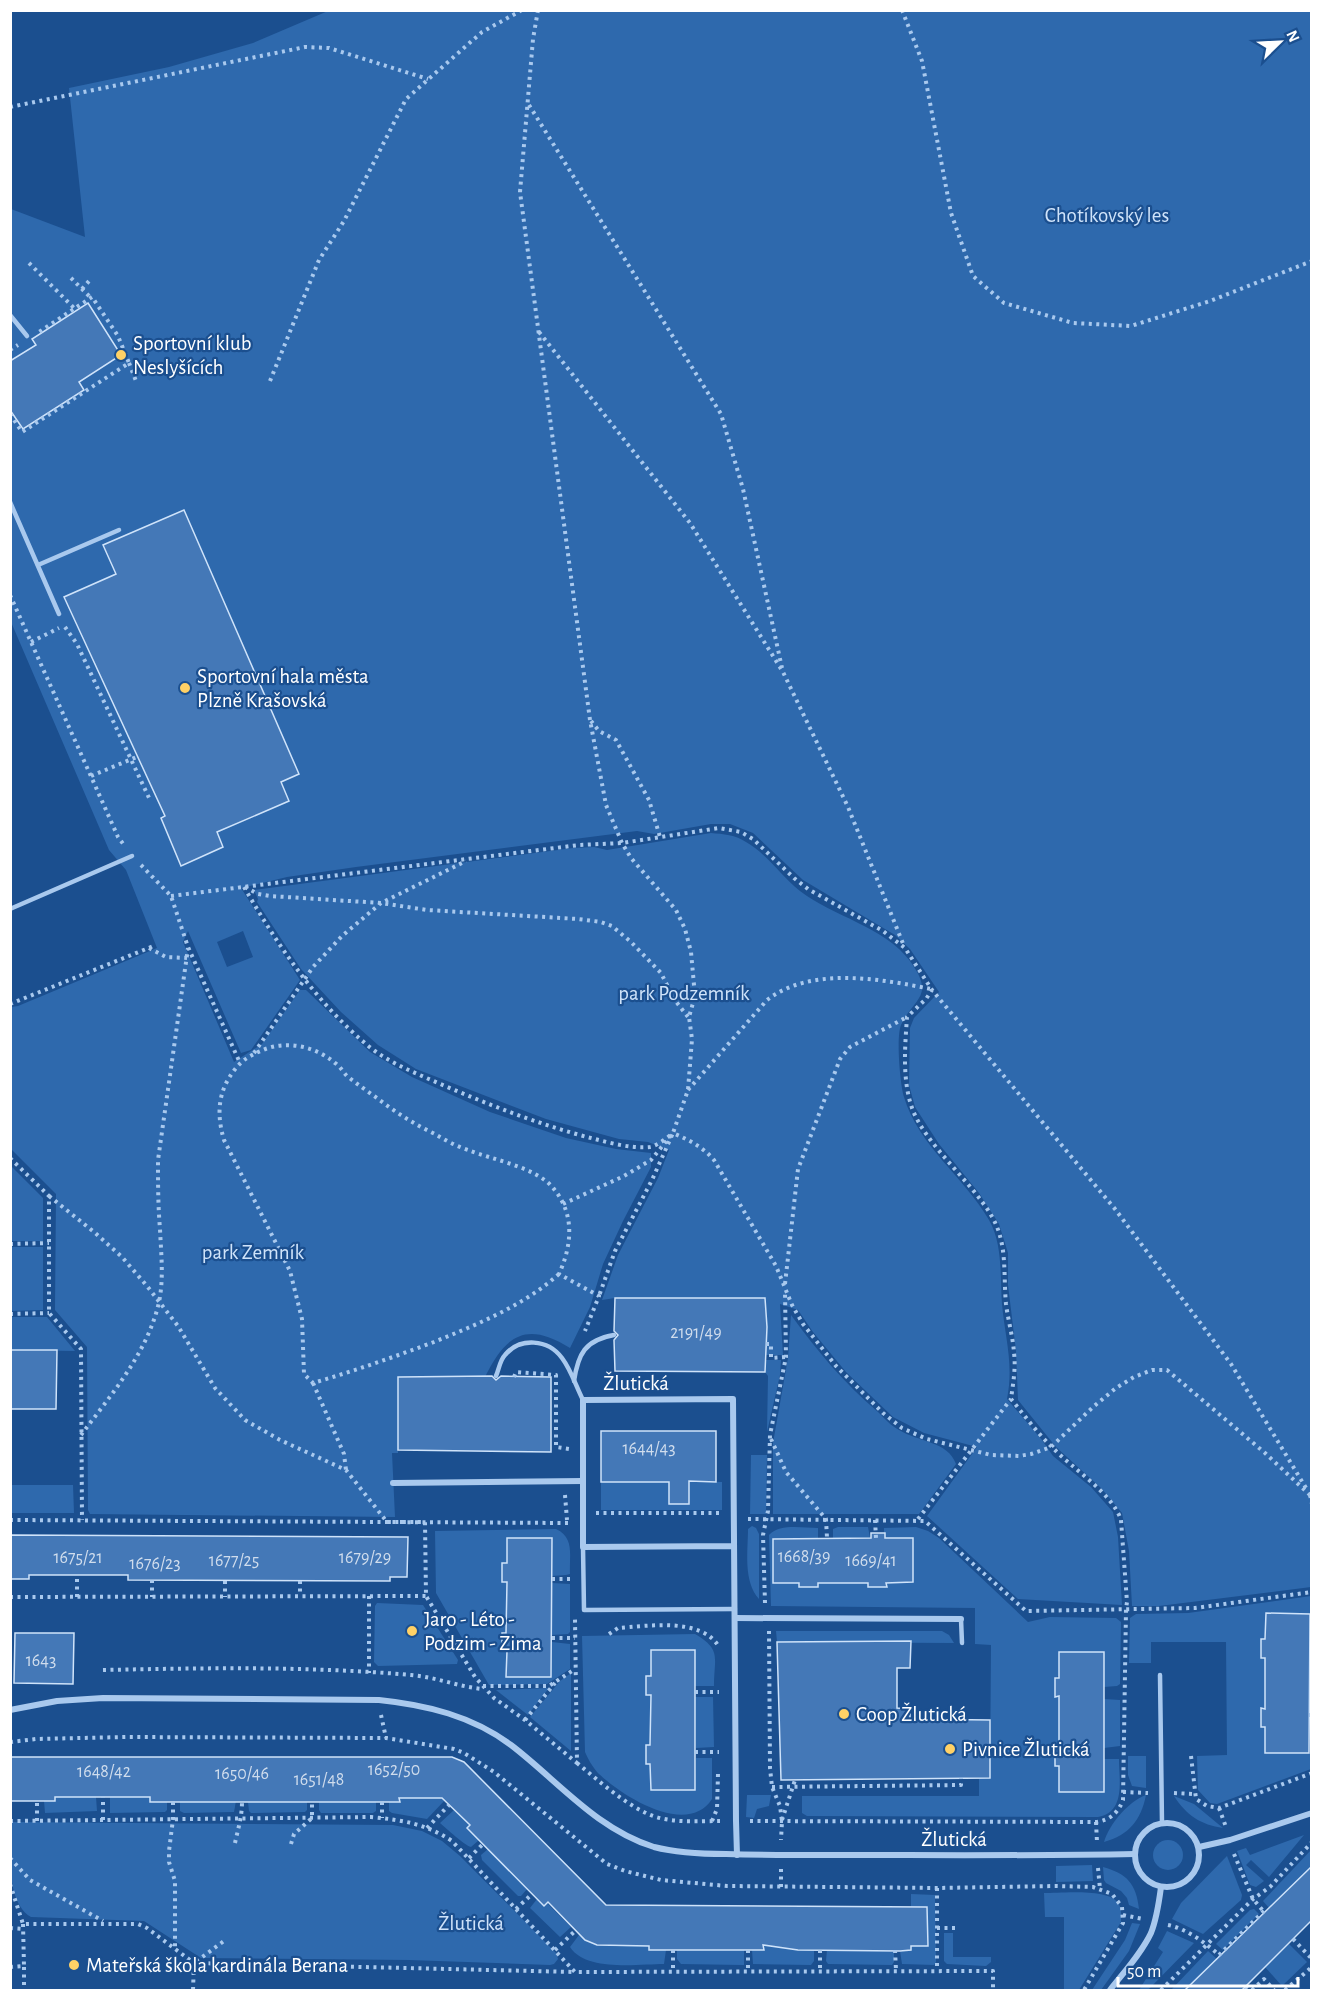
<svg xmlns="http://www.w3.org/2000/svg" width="1322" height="2001" viewBox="0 0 1322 2001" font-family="'Alegreya Sans',sans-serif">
<rect width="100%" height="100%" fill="#1b4f8f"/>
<g fill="#2e69ad" fill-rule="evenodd">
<path d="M328,11H1311V1587L1159,1606H1132L1129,1551L1122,1513L1101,1488L1056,1447L1018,1400L1016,1351L1008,1285V1253L999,1224L979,1193L939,1144L915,1107L909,1085L910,1028L914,1018L939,992L910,949L895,935L803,880L753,833L730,824H711L654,834L637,831L356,867L287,877L241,888L300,980L251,1050L241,1053L188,931L183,942L234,1062L262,1044L300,990H306L370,1052L412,1077L490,1112L566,1138L616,1149L651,1153V1167L623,1221L603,1264L590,1307L570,1348C527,1321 506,1334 485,1377H398V1453H392L395,1517L90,1514L88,1510L87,1347L55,1310L56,1194L11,1149V1007L18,1006L157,948L126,870L109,850L11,622V209L85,237L69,88L169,67L253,43ZM243,931L253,957L227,967L217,942Z"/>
<path d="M711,833C723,834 736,835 746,842C767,854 781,876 800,891C832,916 885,927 910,961C936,997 914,997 901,1025C896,1037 900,1084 904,1097C918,1145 964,1177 989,1220C1003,1244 1000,1277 1002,1304C1005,1338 1014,1364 1007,1399L1042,1440L1053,1456L1091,1487L1113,1512L1118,1537L1122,1605L1018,1599L927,1516L977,1447L924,1433L893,1417L846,1372L813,1332L798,1310L780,1304L783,1355H765L767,1328L765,1298H615L602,1300L618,1255L658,1178L669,1150L648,1142L619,1139L546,1119L416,1069L378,1045L341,1012L301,969L257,902L258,899L254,890L573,848L594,847L607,850Z"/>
<path d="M10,1165L43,1198V1241H11Z"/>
<path d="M11,1247H43V1310L11,1311Z"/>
<path d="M791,1315C817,1351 844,1383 878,1412C884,1418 891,1426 899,1430C918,1442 948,1441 956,1464L919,1514H773V1443L788,1358Z"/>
<path d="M10,1317H47L75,1351L11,1350Z"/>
<path d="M765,1360H781L780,1375L767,1432L768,1376L765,1372Z"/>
<path d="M751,1455H767L766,1514H750Z"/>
<path d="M669,1481L689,1504V1481L722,1482V1510H601V1482Z"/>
<path d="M11,1485H73L74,1513H11Z"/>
<path d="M752,1526L756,1528L759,1534V1599C743,1581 748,1551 748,1529Z"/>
<path d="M838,1527H868L870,1538H833V1529Z"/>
<path d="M916,1527L928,1531L939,1538L1028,1622L1050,1617L1116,1618L1121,1622L1120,1684L1117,1686L1104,1687V1652L1055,1678L1056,1697H1059V1747L1055,1748V1765L1059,1766V1791L1104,1759H1119C1119,1780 1126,1812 1098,1817L807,1816L802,1813V1796H979V1778H990L991,1645L975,1644V1608L771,1606L769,1535C780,1523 803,1528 818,1528V1538L773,1539V1583H799V1587H817L818,1583H868V1587H886V1583L912,1582L913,1538H884V1528Z"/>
<path d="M556,1529C575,1538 569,1555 570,1574L566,1575L552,1576V1538H507V1563L502,1564V1582H507L506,1633H502L507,1651V1677H551L552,1642L570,1644V1669L547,1684L489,1685L436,1593L435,1531Z"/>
<path d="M552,1583L570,1584V1632L568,1634L552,1635Z"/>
<path d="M1311,1596V1649H1310V1614H1266L1265,1639L1261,1640V1658H1265V1709H1261V1727H1265V1753H1311V1769L1217,1804L1210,1803L1198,1790L1197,1756L1227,1755L1226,1642H1151V1663H1129L1130,1618L1136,1614L1188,1613Z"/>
<path d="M377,1603L423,1605L458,1660L457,1664L378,1666L374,1662L375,1606Z"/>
<path d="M776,1631H942L949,1635L954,1643L777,1642Z"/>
<path d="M695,1634C722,1650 714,1657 714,1686H695V1650H651V1676L646,1695H651L650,1745L646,1764H650L651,1790H695L696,1758H712V1799C687,1838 620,1795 597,1772C592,1766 588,1759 585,1752L582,1636Z"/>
<path d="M571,1673V1751L530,1717L560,1681Z"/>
<path d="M549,1688L528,1715L496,1690Z"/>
<path d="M695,1697H713L714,1747L696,1748Z"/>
<path d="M1104,1699L1120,1700V1746L1104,1748Z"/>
<path d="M1128,1756H1146V1788L1132,1786L1128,1775Z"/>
<path d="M747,1795H771L769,1806L757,1809L754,1818L746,1817Z"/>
<path d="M1146,1795C1141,1820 1129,1835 1104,1842C1109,1824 1129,1801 1146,1795Z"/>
<path d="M1174,1796L1194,1804L1223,1828C1201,1825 1186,1815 1174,1796Z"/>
<path d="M55,1797H96L97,1811L45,1813L44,1801H55Z"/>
<path d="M110,1797H150L167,1802V1810L165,1812L110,1813Z"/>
<path d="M260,1798L307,1802V1810L305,1812L251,1813L249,1811L248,1802H260Z"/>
<path d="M331,1798L376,1802V1811L373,1813H321L319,1810V1802H330Z"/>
<path d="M399,1798H442L445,1800L427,1819L392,1813L389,1811V1802H399Z"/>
<path d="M236,1801L234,1812L184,1813L180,1811V1802Z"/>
<path d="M454,1810L470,1825L467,1829L479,1840L471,1847C464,1845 447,1829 440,1823Z"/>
<path d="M11,1822L393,1825L422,1831L442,1841L460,1856L556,1953L558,1959L554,1964L550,1965L409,1960L201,1958L144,1921L31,1917C5,1902 10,1848 11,1822Z"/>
<path d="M1304,1835L1269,1877L1251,1860L1246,1865L1264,1881L1256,1887L1250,1885L1237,1851L1246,1848L1250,1855Z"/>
<circle cx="1168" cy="1855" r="15"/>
<path d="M488,1849L528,1888L521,1896H518L482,1860L481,1855Z"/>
<path d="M1311,1850V1867L1269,1908L1263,1901Z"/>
<path d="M1227,1856L1242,1895L1241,1900L1203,1934L1172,1919L1181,1903Z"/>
<path d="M1092,1865L1093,1881L1056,1882V1866Z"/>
<path d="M1103,1867C1127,1874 1136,1883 1139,1909L1129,1905L1127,1898L1121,1891L1106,1883L1104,1880Z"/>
<path d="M1044,1893C1061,1893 1109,1888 1118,1903C1122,1908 1121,1916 1121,1922L1079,1990H1064V1917H1045Z"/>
<path d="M911,1894L935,1895L936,1962L934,1965L902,1964L900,1951L911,1950V1946L928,1945L927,1908H911Z"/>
<path d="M537,1899L544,1906L547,1903L571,1927L560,1937L530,1908Z"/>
<path d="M1254,1909L1259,1914L1223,1950L1216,1944L1250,1910Z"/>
<path d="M1132,1923L1140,1924L1129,1951L1101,1990H1092L1125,1940Z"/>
<path d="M1167,1931L1194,1943L1148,1990H1139L1163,1952L1158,1948Z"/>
<path d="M944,1933H953V1957H991V1962L986,1966L947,1964L944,1961Z"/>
<path d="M579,1935C597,1952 625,1944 648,1946C654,1946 660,1948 666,1950L664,1964C638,1964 586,1972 570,1947Z"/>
<path d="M1289,1944L1307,1962L1282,1986L1265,1967Z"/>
<path d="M763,1946H797V1950H814V1961L811,1965L753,1964L752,1950H763Z"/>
<path d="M744,1949V1965H742L681,1964L677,1959V1950Z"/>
<path d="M827,1950H894V1962L892,1965L828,1964L826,1961Z"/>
<path d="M1208,1951L1217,1959L1185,1990H1173L1172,1989Z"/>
</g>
<g fill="#4478b7" stroke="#cfe3fa" stroke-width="1.5">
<path d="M88,303L121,355L79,382L84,390L23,429L10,410V361L36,345L32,339Z"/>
<path d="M184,510L299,774L281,782L289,801L217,832L223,847L181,866L161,818L165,816L64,597L116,574L103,545Z"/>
<path d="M615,1298H765L767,1327L765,1372L615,1371L614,1340L618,1335L614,1331Z"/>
<path d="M10,1350H57L56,1409H10Z"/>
<path d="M492,1376L496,1380L501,1376L551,1377V1452L398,1450V1377Z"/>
<path d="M601,1431H716V1482L689,1481V1504H669V1482H601Z"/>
<path d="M871,1533H885V1538H913V1582L886,1583L887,1587H868V1583H818V1587H799V1583H773V1539L871,1538Z"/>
<path d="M10,1535L408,1537L407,1577H390V1581L128,1580V1575H29V1579H10Z"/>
<path d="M507,1538H552L551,1677H506L507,1651H502V1633H506L507,1582H502V1563H507Z"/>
<path d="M1266,1613L1310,1614L1309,1753H1265V1727H1261V1708L1265,1709V1658H1261V1639H1265Z"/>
<path d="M15,1633H74L73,1684L14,1683Z"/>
<path d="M911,1641L910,1668H897V1708L910,1709V1719L990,1720V1778L781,1780L777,1642Z"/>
<path d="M651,1650H695V1790H651L650,1764H646V1745H650L651,1695H646V1676H651Z"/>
<path d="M1059,1652H1104V1792H1059V1766H1055V1747H1059V1696L1055,1697V1678H1059Z"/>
<path d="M10,1757H452L464,1762L606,1905L927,1907L928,1946H911V1950L900,1951L798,1950L763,1945L764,1950H649V1946L597,1945L585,1940L548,1902L544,1906L467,1828L470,1825L442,1798H399L400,1802H150V1797H55V1801H10Z"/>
<path d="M1311,1867V1921L1242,1990H1185Z"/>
</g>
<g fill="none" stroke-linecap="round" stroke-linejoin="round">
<g stroke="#a9c9ee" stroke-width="4" stroke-dasharray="3 4.5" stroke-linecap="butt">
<path d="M538,10L533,39L520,192L590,720L606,805L622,843L631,858L676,910L685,929L691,952L695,996L689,1017L692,1039L688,1090L673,1133C689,1140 703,1147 714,1160L776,1266L792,1305L803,1324L836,1366L883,1413L902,1428L927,1439L991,1455L1019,1456L1031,1454L1051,1447L1093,1407L1116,1388L1134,1377L1152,1370H1167L1265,1453L1310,1495"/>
<path d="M902,10L922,61L951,213L973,276L1004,303L1073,323L1131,326L1210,301L1312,261"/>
<path d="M529,105L721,414L743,489L782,668"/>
<path d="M10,107L305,47L329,48L428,79"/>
<path d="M29,263L75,309"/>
<path d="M71,278L91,298"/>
<path d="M82,289L89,281"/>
<path d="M539,332L690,523L783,672L848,807L904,946"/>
<path d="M10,350L18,345"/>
<path d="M129,363L136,381"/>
<path d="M270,381L319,260L344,221L406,99L482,32L522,10"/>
<path d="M10,414L22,432L129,363L118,336L92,297L39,332"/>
<path d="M10,595L102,801L118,837L124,845"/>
<path d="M65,627L77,644L150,800"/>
<path d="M31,642L59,628"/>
<path d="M591,721L599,731L616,740L649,800L660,837"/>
<path d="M91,776L139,756"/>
<path d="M141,865L171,896L188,947L240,1063"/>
<path d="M244,887C277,944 315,1001 366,1044C387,1062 413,1072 438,1083C487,1104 535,1123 587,1137C607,1142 630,1149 650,1147C657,1146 667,1138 673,1133"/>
<path d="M245,887L258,894L270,896L381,903L427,910L578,919L601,922L612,926L631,942L661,973L674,999L688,1017"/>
<path d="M171,896L579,845L622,843L719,828L741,832L753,839L794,878L808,889L883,931L905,948L932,990L1115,1209L1231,1364L1306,1488"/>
<path d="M149,948L166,957L187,958"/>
<path d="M10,1004L156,945"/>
<path d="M254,1053L313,967L342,936L381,903L466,861"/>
<path d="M688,1090L767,1000C811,966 881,979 931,989"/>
<path d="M10,1158L49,1196V1313L81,1349L82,1520"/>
<path d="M49,1196L94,1232L122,1257L147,1286L178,1326L215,1388L245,1420L280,1440L346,1470L387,1522H425L426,1596L475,1677L494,1698L525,1720L577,1763L575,1619"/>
<path d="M563,1204L624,1176L651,1160L673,1133L652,1180L615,1251L599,1296"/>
<path d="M10,1244L49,1243"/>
<path d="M559,1274C523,1306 478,1324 434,1342C394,1357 354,1371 313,1383L304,1374L302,1319L290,1271L224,1140C216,1113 218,1090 236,1068C243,1059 253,1054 263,1050C286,1040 315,1046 335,1063C340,1066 343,1072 347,1076C357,1084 367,1091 377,1098C395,1112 414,1124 435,1134C445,1140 456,1146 468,1150C493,1160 537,1167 554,1189C575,1215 572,1245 559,1274L599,1296L585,1331"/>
<path d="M785,1284L798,1169L840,1059L850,1047L907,1017"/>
<path d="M10,1314L49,1313"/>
<path d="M766,1344H771V1358L786,1357"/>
<path d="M514,1377L516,1372L556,1375V1447L569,1449"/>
<path d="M313,1383L344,1454L346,1470"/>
<path d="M81,1435C111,1395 148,1352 159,1302C164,1278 161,1253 160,1229C158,1206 158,1183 158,1160L188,948"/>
<path d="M771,1439L786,1472L826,1519L827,1538"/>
<path d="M565,1495L567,1520"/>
<path d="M1310,1495L1312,1504"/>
<path d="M596,1513H720"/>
<path d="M748,1519L925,1521L1026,1611L1195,1608L1312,1592"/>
<path d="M918,1519L1011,1399"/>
<path d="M10,1520L568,1523L569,1526"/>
<path d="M875,1520L876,1538"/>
<path d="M552,1579H571"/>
<path d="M152,1580V1597"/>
<path d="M225,1581V1597"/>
<path d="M300,1581V1596"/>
<path d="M369,1596V1673"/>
<path d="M10,1597L426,1596"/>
<path d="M77,1597V1576"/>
<path d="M765,1603L763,1535L768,1511L770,1435L786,1357L785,1292"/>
<path d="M769,1631L770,1768L772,1787L780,1806L782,1821L781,1840"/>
<path d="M609,1634L618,1628C647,1626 702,1617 719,1647"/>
<path d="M552,1638H575"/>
<path d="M1310,1655H1312"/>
<path d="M103,1670C205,1668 309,1666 411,1675C436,1677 459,1687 483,1689"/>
<path d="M483,1686H549L575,1669"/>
<path d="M695,1692H719"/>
<path d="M381,1715L386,1738"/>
<path d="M1309,1715H1312"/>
<path d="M525,1720L555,1683"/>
<path d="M10,1742L36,1739L127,1737L386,1738L454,1749L464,1753L494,1772L607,1864L625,1871L661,1880L727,1886L937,1888L1057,1886L1093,1887L1112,1894L1122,1907L1123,1923L1084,1990"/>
<path d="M695,1752H719"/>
<path d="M1191,1756L1196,1799L1207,1806L1219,1808L1312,1773"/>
<path d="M577,1763C599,1781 621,1801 646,1813C668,1824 698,1821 721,1821"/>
<path d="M772,1787L961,1785V1778"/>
<path d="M1123,1792L1148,1793"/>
<path d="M1174,1793L1194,1794"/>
<path d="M173,1802V1819L169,1851V1862L175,1881V1949"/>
<path d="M382,1802V1818"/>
<path d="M1219,1808L1226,1827"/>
<path d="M103,1820V1797"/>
<path d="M782,1820L795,1780"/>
<path d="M10,1821L371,1817C403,1820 426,1824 452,1841L575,1972L993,1971V1990"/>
<path d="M37,1821V1801"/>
<path d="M712,1821L717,1809L718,1774"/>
<path d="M750,1821L1096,1822C1110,1820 1118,1813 1123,1800L1126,1609L1127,1602L1121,1520C1113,1494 1073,1469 1054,1449C1038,1434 1025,1416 1011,1399C1013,1384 1016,1368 1014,1353C1013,1337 1008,1320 1006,1304C1003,1272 1008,1243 991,1215C970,1180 925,1144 912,1108C902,1079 905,1047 907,1017L926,999L932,990"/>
<path d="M1096,1822L1097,1842"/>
<path d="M427,1828L449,1805"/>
<path d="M235,1843C238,1829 242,1817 242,1802"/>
<path d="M291,1844L294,1834L312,1818V1802"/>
<path d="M1234,1854L1253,1899L1265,1913"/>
<path d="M10,1858L30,1880L103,1921"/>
<path d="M469,1858L483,1844"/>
<path d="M1098,1868L1100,1889"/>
<path d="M10,1884L23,1924H138L147,1928L194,1963L575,1972"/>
<path d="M781,1887V1869"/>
<path d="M937,1888V1970"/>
<path d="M516,1909L532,1894"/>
<path d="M1123,1915L1143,1919"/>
<path d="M23,1924L24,1966"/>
<path d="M1168,1925C1187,1929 1206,1943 1220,1956"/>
<path d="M10,1928L23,1929"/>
<path d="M937,1928H956"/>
<path d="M1293,1939L1312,1959"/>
<path d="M555,1950L575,1931"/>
<path d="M673,1950V1971"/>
<path d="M748,1950V1971"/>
<path d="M820,1950V1971"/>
<path d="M895,1950L896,1970"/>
<path d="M1219,1955L1264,1911"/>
<path d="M10,1967L24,1966V1990"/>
<path d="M1245,1987L1249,1990"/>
<path d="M193,1990L194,1963L224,1941"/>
<path d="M1161,1990L1253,1899L1270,1887L1312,1842"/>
<path d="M1252,1990L1264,1979L1274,1990"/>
<path d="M1285,1990L1312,1967"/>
</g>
<g stroke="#a9c9ee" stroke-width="4.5">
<path d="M10,315L27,336"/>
<path d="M10,502L59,614"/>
<path d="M38,565L119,530"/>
<path d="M10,909L132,856"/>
<path d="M496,1376C499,1369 500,1360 505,1355C520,1337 548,1339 562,1358C571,1370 576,1386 583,1400"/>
<path d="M574,1381C578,1354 585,1340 614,1335"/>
<path d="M583,1547L584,1610L735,1609"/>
<path d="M961,1619L962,1643"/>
<path d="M1160,1675L1162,1823"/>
</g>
<g stroke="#a9c9ee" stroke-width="6">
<path d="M393,1483L583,1481"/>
<path d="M734,1546L583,1547V1400L733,1399L736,1821L737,1855"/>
<path d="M735,1618L961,1619"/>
<path d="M10,1710L57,1701L103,1698L379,1700C427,1705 472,1716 511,1745C557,1780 596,1829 654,1847C677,1853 702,1854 726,1854C761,1855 796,1855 831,1855C932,1855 1033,1856 1135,1854"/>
<circle cx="1167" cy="1855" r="32"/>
<path d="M1199,1847L1230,1840L1312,1813"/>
<path d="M1110,1990C1124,1972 1141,1954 1151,1933C1157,1918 1159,1902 1161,1887"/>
</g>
</g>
<g fill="#ffd166" stroke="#1b4f8f" stroke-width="2">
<circle cx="121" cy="355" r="6"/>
<circle cx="185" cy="688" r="6"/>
<circle cx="412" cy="1631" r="6"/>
<circle cx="844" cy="1714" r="6"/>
<circle cx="950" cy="1749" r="6"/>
<circle cx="74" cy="1965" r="6"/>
</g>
<g text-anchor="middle" stroke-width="4.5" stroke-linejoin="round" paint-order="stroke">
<g font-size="18" fill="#d0dded">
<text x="696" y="1338">2191/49</text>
<text x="649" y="1454">1644/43</text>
<text x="804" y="1562">1668/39</text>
<text x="78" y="1563">1675/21</text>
<text x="365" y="1563">1679/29</text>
<text x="234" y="1566">1677/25</text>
<text x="871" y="1566">1669/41</text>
<text x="155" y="1569">1676/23</text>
<text x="41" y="1666">1643</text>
<text x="394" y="1775">1652/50</text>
<text x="104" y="1777">1648/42</text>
<text x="242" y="1779">1650/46</text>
<text x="319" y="1785">1651/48</text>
</g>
<g font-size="21" fill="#cfe3fa" stroke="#1b4f8f">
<text x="1107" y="222">Chotíkovský les</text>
<text x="684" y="1000">park Podzemník</text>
<text x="253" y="1259">park Zemník</text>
<text x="471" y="1930">Žlutická</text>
</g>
<g font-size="21" fill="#fff" stroke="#1b4f8f" text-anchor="start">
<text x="133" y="350">Sportovní klub<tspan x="133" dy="24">Neslyšících</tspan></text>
<text x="197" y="683">Sportovní hala města<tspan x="197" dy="24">Plzně Krašovská</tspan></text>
<text x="424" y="1626">Jaro - Léto -<tspan x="424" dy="24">Podzim - Zima</tspan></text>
<text x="856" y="1721">Coop Žlutická</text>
<text x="962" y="1756">Pivnice Žlutická</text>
<text x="86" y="1972">Mateřská škola kardinála Berana</text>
</g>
<g font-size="21" fill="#fff" stroke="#1b4f8f">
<text x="636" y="1390">Žlutická</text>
<text x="954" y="1846">Žlutická</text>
</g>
</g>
<rect width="1322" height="2001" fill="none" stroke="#ffffff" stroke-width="24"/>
<g transform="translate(1280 42) rotate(66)" stroke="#1b4f8f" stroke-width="4.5" paint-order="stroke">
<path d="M0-4.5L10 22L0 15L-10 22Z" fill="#ffffff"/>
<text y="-9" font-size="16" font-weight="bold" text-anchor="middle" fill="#ffffff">N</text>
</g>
<path d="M1118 1977v9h180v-9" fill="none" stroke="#ffffff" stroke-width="3"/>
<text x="1127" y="1977" font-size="18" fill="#ffffff" stroke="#1b4f8f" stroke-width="4.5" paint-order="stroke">50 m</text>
</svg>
